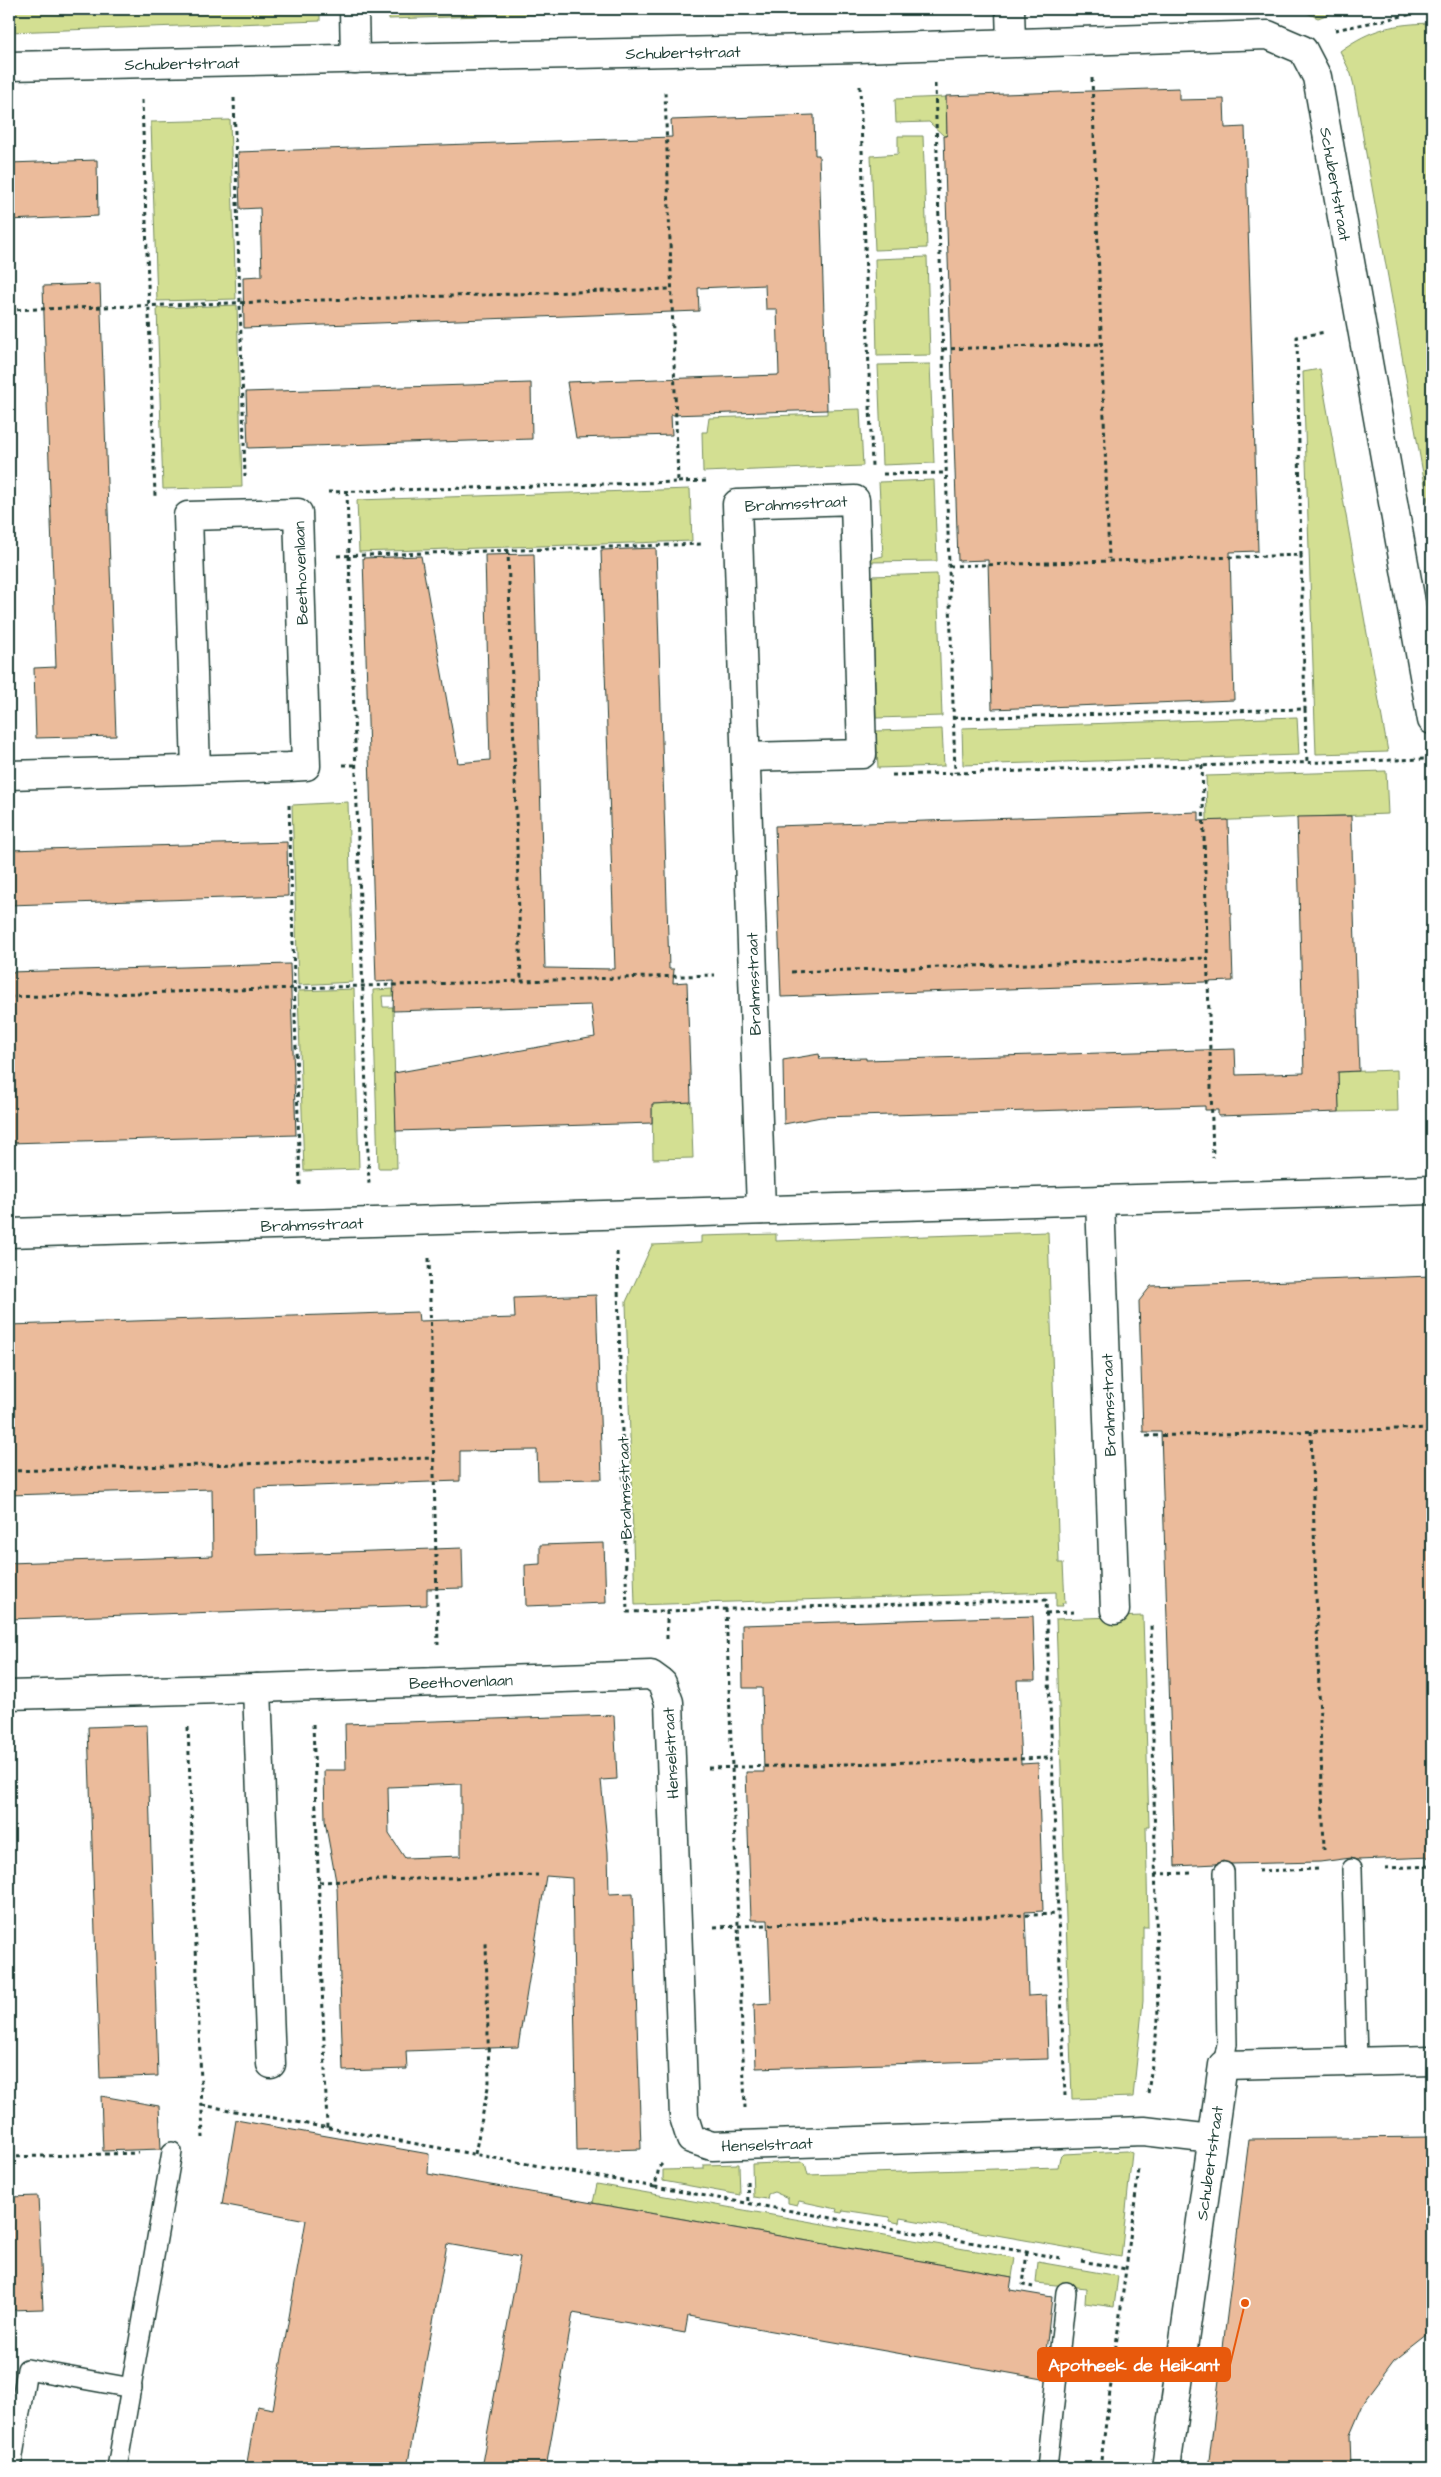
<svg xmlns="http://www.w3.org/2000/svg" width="1441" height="2477" viewBox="0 0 1441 2477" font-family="'Architects Daughter',sans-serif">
<rect width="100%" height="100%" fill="#fff"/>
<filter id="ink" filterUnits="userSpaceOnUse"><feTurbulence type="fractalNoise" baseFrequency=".02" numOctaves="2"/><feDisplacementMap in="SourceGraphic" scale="10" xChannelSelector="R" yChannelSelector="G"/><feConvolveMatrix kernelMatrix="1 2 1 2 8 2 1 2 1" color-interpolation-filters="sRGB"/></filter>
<g filter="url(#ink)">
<g fill="#d3df92" stroke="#798e63">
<path d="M9,9H320V21L9,32Z"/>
<path d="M389,9H698L389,19Z"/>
<path d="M1298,9H1342L1318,18Z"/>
<path d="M1432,23V524L1354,86L1351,74L1340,51C1372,28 1394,24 1432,23Z"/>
<path d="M946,97L947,136H944L929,122L896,123L895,99Z"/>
<path d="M230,120L236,299L157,301L151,122Z"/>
<path d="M898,136H923L927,248L875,250L871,156L898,154Z"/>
<path d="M927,257L930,355L877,356L875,259Z"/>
<path d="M237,305L242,487L163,489L157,308Z"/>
<path d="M930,364L934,463L882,465L878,365Z"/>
<path d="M1320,369L1388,752L1316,754L1303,372Z"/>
<path d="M860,409L863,466L703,472L702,432H707L709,418L827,414V410Z"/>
<path d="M934,480L937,561L870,562L871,559L883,556L879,482Z"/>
<path d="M690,489L692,541L359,552L357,500Z"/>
<path d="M937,574L942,716L876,718L871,576Z"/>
<path d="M1297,717L1299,755L963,765L962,728Z"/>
<path d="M942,729L944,766L878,768L876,731Z"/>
<path d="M1386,771L1388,814L1207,821L1206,776Z"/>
<path d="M348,802L353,982L298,985L292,805Z"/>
<path d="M354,989L359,1169L304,1171L298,991Z"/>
<path d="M393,989V996H382L383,1007H393L397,1168H378L373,990Z"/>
<path d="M1397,1070L1398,1111L1339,1112L1338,1072Z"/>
<path d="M691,1102L693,1158L653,1159L652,1104Z"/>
<path d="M1048,1232L1059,1563H1063L1065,1603H1062L1063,1606H1056V1592L635,1605L626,1302L652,1245L701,1243V1236L776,1234V1241Z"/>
<path d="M1143,1616L1149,1826H1146L1148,1927H1143V2001L1133,2097L1072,2099L1056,1619Z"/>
<path d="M1127,2151L1132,2153L1121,2257L900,2218L899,2223L889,2221L890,2217L843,2210L842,2213L836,2212L837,2209L799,2201L797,2205L788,2203V2198L774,2192L768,2194L767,2199L753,2197L752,2164L803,2162L805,2163L808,2175L1058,2167L1060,2157L1063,2154Z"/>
<path d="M739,2164L740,2195L663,2181V2170L704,2169V2165Z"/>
<path d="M597,2184L1015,2258L1012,2277L593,2203Z"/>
<path d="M1038,2262L1118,2276L1114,2307L1085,2303L1086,2288L1036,2283Z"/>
</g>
<g fill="#ebbb9b" stroke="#1f3d34" fill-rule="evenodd">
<path d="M1179,88V100L1224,99L1225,128L1245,127L1258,551L1230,552L1234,700L992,709L988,560L958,561L944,136H947L946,96Z"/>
<path d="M814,115L815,155H819L827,410L671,415L672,435L576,438L567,382L779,375L777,309H766L765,285L698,288L699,311L244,328L243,277L262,276L260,208L240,209L238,152L672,137L671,120Z"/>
<path d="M97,160L98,216L9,220V163Z"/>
<path d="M100,284L116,736L36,738L34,668L56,667L43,286Z"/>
<path d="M531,383L532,439L248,448L246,392Z"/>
<path d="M656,548L669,969H674L673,983L687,982L691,1102L652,1104V1123L396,1131L394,1073L595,1037L591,1005L393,1011L394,981L376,982L363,558L421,556L458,763L490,760L485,555L534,554L545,968L615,969L601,550Z"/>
<path d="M1199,812V821L1228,820L1233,981L781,997L775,826Z"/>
<path d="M1351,816L1359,1071L1338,1072L1339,1112L1218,1116V1110H1205V1106L821,1117L784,1124L783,1060L819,1054L820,1059L866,1058V1060L1235,1049L1236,1075L1304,1073L1297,817Z"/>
<path d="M287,842L288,896L9,905V850Z"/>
<path d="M290,964L296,1135L9,1143V972Z"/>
<path d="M1432,1276V1857L1358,1860L1351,1858L1320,1862L1231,1864L1223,1861L1216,1864L1175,1866L1161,1432H1143L1139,1301L1151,1286Z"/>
<path d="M596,1295L602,1479L538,1480L537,1450L460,1451V1481L255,1488L256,1555L462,1548L463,1588L427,1589V1605L9,1619V1563L213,1556L212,1489L9,1495V1325L418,1312L419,1321L515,1318L514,1298Z"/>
<path d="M604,1543L606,1603L526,1606L525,1565L540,1564V1545Z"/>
<path d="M1033,1616L1035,1680H1017L1021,1764L1038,1763L1043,1911L1025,1912L1028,1996L1046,1995L1048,2059L756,2068L754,2004L771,2003L768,1920H751L746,1772H764L762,1688H743L742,1625Z"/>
<path d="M614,1715L617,1779L601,1780L608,1852L609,1894L633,1893L641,2149L577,2151L572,1878L546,1876L518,2047L406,2051L407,2069L343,2071L337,1887L325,1821L324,1770H346L345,1724ZM461,1784V1856L405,1858L389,1834L388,1787Z"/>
<path d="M147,1725L158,2076L100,2078L88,1727Z"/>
<path d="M101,2096L159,2106L161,2149L103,2151Z"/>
<path d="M236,2120L429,2154L428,2174L1012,2277L1010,2290L1052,2297L1043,2379L688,2316L685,2333L573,2313L546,2468H481L520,2257L447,2244L407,2468H246L257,2406L273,2409L306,2220L222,2204Z"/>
<path d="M1432,2137V2331L1395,2360L1365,2400L1350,2435L1351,2468H1208L1249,2139Z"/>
<path d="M38,2196L43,2309L9,2310V2197Z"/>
</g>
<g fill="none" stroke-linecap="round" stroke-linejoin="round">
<defs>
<g id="lane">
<path d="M1352,1869L1357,2061"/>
<path d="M1223,2065L1227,2044L1224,1872"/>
<path d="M11,2468L27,2369L132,2388"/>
<path d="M117,2468L172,2152"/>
<path d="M1047,2468L1066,2292"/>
</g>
<g id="street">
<path d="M354,9L355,59"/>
<path d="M1010,9L1011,42"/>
<path d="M9,66L859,48L1268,35L1303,50L1317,77L1432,720"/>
<path d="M746,757L862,754L855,500L737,504L761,1210"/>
<path d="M9,775L288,767L306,766L298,513L188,516L196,769"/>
<path d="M1100,1200L1115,1610"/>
<path d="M9,1233L1432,1190"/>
<path d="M257,1688L651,1675L662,1683L669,1702L684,2117L691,2139L712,2146L1144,2131L1212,2139"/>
<path d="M9,1695L257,1688L271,2064"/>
<path d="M1166,2468L1223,2065L1432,2060"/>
</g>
</defs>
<use href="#lane" stroke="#1f3d34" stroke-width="22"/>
<use href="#street" stroke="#1f3d34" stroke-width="31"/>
<g stroke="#1f3d34" stroke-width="3" stroke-dasharray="4 4" stroke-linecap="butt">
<path d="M1335,30L1432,10"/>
<path d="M1092,78L1109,559"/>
<path d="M935,84L955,773"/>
<path d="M860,86L872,467"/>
<path d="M234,98L245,476"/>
<path d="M142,100L155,496"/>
<path d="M9,310L671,289"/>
<path d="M943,349L1101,344"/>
<path d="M883,474L946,473"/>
<path d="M678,482L708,481"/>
<path d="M328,492L678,482L665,91"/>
<path d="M347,492L369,1186"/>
<path d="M508,550L521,981"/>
<path d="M1301,555L1297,337L1326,332"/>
<path d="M337,556L701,544"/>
<path d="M949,566L1301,555L1305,709"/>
<path d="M953,718L1305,709L1307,762"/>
<path d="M343,765H355"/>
<path d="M1202,765L1213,1158"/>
<path d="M892,775L1426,759"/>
<path d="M289,805L300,1186"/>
<path d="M791,972L1208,958"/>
<path d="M9,997L715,975"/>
<path d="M617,1252L627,1612L1046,1600L1065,2096"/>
<path d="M429,1258L438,1644"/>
<path d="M1311,1431L1324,1850"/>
<path d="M1146,1436L1432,1428"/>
<path d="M9,1471L433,1458"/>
<path d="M726,1609L745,2108"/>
<path d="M667,1611V1643"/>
<path d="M1046,1613L1077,1612"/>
<path d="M313,1724L327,2128"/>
<path d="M188,1727L203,2138"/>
<path d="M708,1768L1052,1758"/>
<path d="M1385,1868L1432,1866"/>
<path d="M1258,1871L1319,1869"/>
<path d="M1155,1874L1192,1873"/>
<path d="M319,1882L538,1875"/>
<path d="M714,1927L1058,1914"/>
<path d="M9,2051L12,2157"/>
<path d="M1148,2093L1158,2022L1151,1623"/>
<path d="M202,2105L655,2187"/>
<path d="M475,2154L489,2082L486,1942"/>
<path d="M9,2157L138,2153"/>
<path d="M662,2164L659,2167L655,2187L1060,2258"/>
<path d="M747,2181L748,2203"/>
<path d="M1027,2252L1023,2285L1033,2287"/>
<path d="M1081,2261L1126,2269"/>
<path d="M1100,2468L1139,2169"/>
</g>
<use href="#lane" stroke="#fff" stroke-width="19"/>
<use href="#street" stroke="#fff" stroke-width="28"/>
</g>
</g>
<g text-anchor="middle" stroke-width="4" stroke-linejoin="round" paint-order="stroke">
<g font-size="16" fill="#1f3d34" stroke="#fff">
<text transform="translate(683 52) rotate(-1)" y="6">Schubertstraat</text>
<text transform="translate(182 63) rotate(-1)" y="6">Schubertstraat</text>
<text transform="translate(1336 184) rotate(80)" y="6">Schubertstraat</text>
<text transform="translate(796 503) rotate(-3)" y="6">Brahmsstraat</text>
<text transform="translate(300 573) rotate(-92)" y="6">Beethovenlaan</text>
<text transform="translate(753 984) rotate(-92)" y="6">Brahmsstraat</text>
<text transform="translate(312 1224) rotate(-2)" y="6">Brahmsstraat</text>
<text transform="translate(1108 1405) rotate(-92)" y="6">Brahmsstraat</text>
<text transform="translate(624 1488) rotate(-92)" y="6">Brahmsstraat</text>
<text transform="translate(461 1681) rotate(-2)" y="6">Beethovenlaan</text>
<text transform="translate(670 1753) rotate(-93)" y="6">Henselstraat</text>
<text transform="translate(767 2144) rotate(-2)" y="6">Henselstraat</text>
<text transform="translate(1209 2163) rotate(-82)" y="6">Schubertstraat</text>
</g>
</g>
<path fill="none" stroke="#e8590c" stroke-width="2" d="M1245 2303L1230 2365"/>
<circle fill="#e8590c" stroke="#fff" stroke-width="2" cx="1245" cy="2303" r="5"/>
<rect fill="#e8590c" stroke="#e8590c" stroke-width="2" x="1038" y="2348" width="192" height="33" rx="5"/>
<g font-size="18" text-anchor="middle" font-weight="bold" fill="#fff">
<text x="1134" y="2371">Apotheek de Heikant</text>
</g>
<rect width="1441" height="2477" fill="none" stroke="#fff" stroke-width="30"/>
<rect x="15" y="15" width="1411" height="2447" fill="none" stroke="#1f3d34" stroke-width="2" filter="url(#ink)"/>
</svg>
